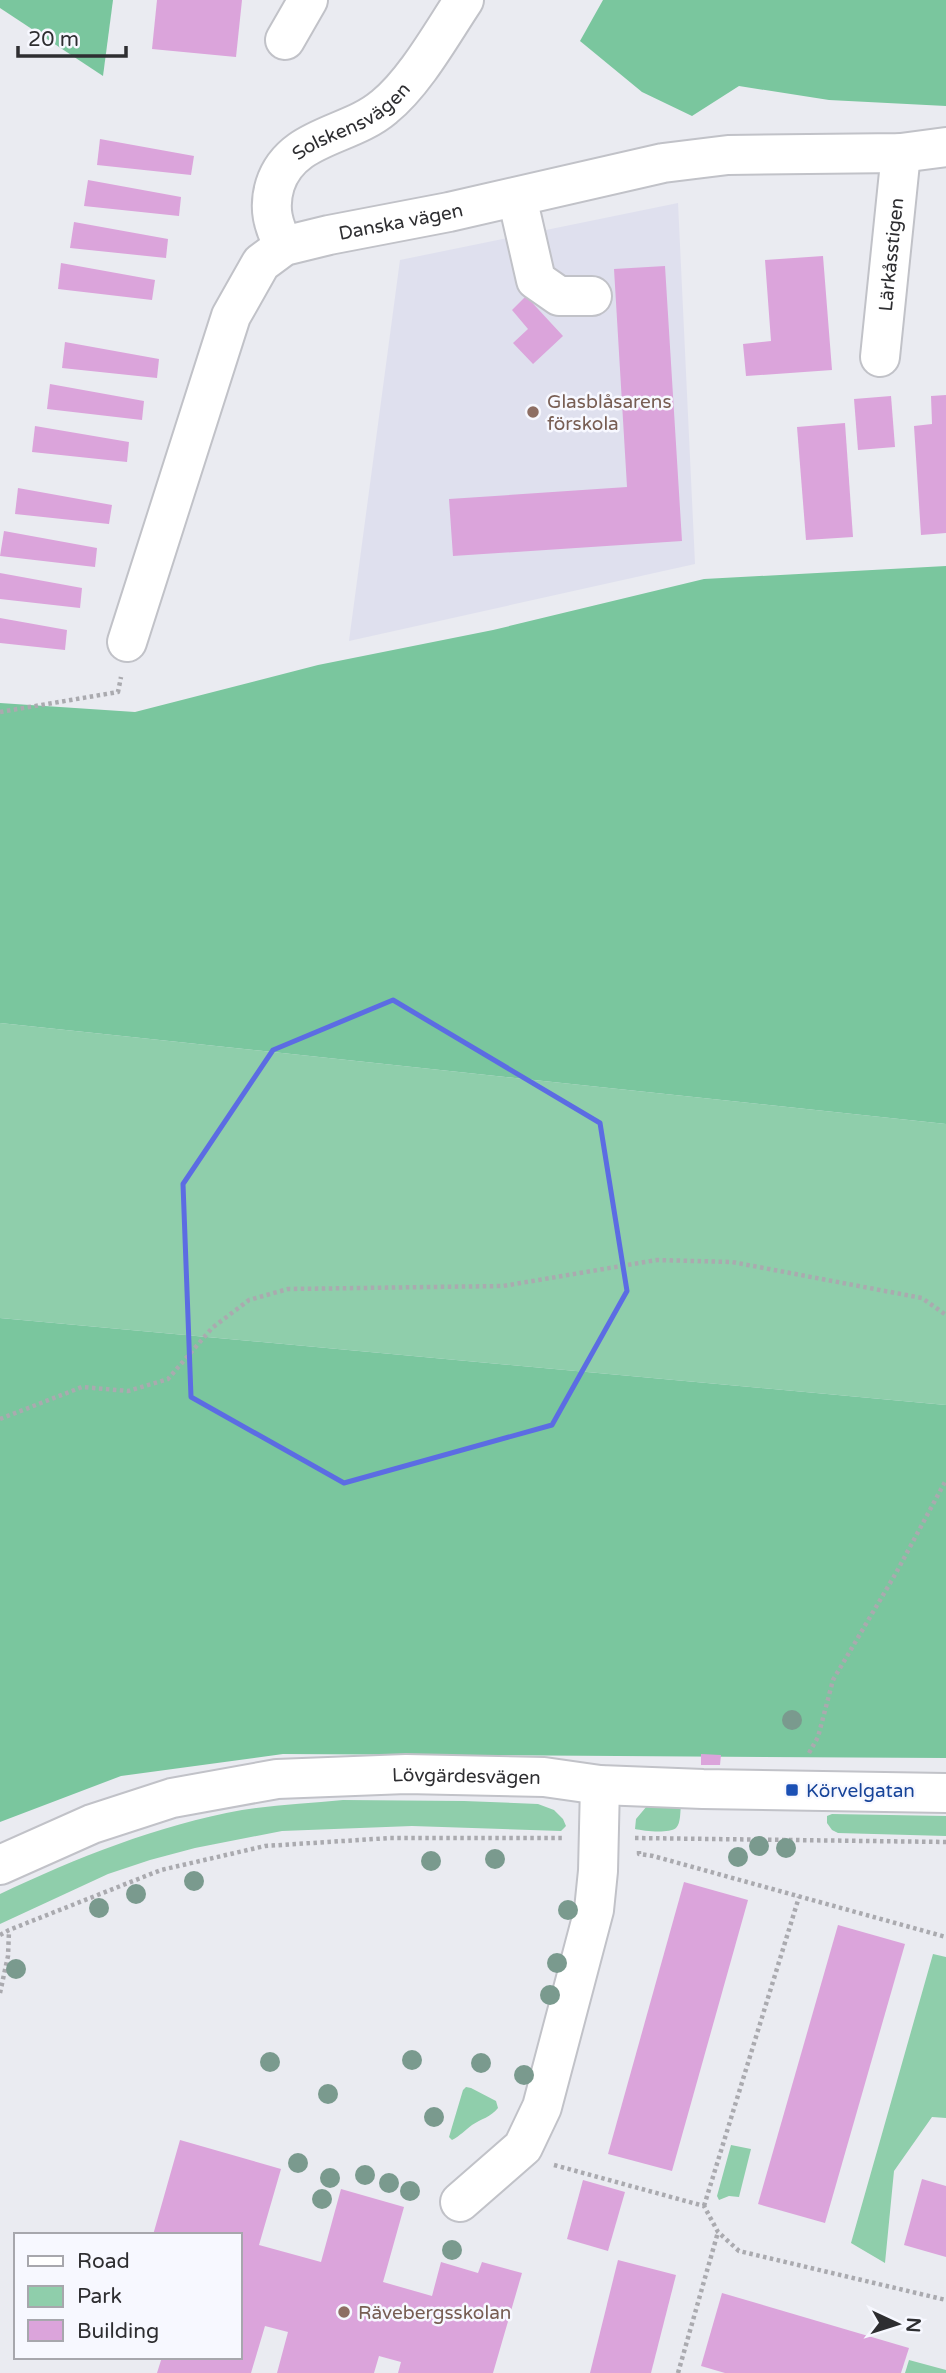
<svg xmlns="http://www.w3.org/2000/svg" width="946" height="2373" viewBox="0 0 946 2373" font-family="'Varela Round',sans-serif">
<rect width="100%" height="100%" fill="#eaebf1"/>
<path fill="#dfe0ee" d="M678,203L695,564L349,641L400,260Z"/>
<g fill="#8fceab">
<path d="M0,1023L946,1124V1405L0,1318Z"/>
<path d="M343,1800L464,1801L538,1804L554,1810L563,1819L566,1826L561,1831L412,1826L282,1831L195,1848L150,1860L108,1874L0,1924V1894C76,1858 158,1825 242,1810C275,1805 310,1803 343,1800Z"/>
<path d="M681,1805C680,1811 681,1823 676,1828C668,1834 644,1831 635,1829L636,1819L647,1806Z"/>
<path d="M832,1814L946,1816V1836L838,1833L832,1830L827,1823V1816Z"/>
<path d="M933,1954L946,1957V2118L932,2117L894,2171L885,2263L851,2243Z"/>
<path d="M466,2087L471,2088L496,2101L498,2108C491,2117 481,2119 472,2125C465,2130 460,2136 452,2140L449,2137L463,2090Z"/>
<path d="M731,2145L751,2149L739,2197L729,2196L719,2200L717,2196Z"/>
<path d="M909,2360L946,2370V2373H905Z"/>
</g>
<g fill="#7ac69e">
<path d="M0,0H113L103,76L0,8Z"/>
<path d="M603,0H946V106L829,100L739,86L692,116L642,92L580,41Z"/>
<path d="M946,566V1124L0,1023V703L135,712L318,665L493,630L704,579Z"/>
<path d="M0,1318L946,1405V1758L283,1754L121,1776L0,1822Z"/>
</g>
<g fill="#dba4db">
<path d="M157,0H242L236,57L152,49Z"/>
<path d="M100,139L194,156L191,175L97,165Z"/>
<path d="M88,180L181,197L179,216L84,206Z"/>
<path d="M74,222L168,239L166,258L70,248Z"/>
<path d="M823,256L832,370L746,376L743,344L771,341L765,260Z"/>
<path d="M61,263L155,280L152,300L58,289Z"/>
<path d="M665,266L682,541L453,556L449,499L627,487L614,269Z"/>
<path d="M526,296L563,336L533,364L513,343L528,329L512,310Z"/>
<path d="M65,342L159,359L157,378L62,368Z"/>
<path d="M50,384L144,401L142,420L47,409Z"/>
<path d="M946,395V533L921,535L914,426L932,424L931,396Z"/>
<path d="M891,396L895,447L858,450L854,399Z"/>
<path d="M845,423L853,537L806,540L797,427Z"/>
<path d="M35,426L129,442L127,462L32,452Z"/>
<path d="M18,488L112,505L109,524L15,514Z"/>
<path d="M4,531L97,548L95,567L0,556Z"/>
<path d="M0,573L82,588L80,608L0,599Z"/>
<path d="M0,618L67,630L65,650L0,643Z"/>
<path d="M701,1754L721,1755L720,1765H701Z"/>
<path d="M684,1882L748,1900L672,2171L608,2154Z"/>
<path d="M838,1925L905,1944L825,2223L758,2204Z"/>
<path d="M180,2140L281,2169L259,2245L321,2262L341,2189L404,2207L383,2282L432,2296L441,2262L478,2273L482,2262L522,2273L493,2373H398L401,2362L379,2356L374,2373H277L288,2332L265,2326L251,2373H157L162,2357H240V2235H153Z"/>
<path d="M922,2179L946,2186V2257L904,2245Z"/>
<path d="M583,2180L625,2192L608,2251L567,2239Z"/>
<path d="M618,2260L676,2275L651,2373H590Z"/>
<path d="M722,2293L909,2348L901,2373H725L701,2366Z"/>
</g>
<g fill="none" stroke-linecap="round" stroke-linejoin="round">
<defs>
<g id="minor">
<path d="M285,40L308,0"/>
<path d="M517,197L536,280L559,296H592"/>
<path id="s1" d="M284,246C273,226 268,208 275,185C291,135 349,137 384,107C415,82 442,33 464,0"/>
<path id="s2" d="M880,357L901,153"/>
<path id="s3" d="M127,642L231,316L261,263L284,246L329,235L449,212L663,163L728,155L901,153L946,147"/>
<path id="s4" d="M0,1865L92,1824L172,1798L277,1779L406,1774L544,1777L600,1785L703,1789L946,1793"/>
<path d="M460,2202L523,2147L542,2107L594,1910L598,1871L600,1785"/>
</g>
</defs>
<use href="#minor" stroke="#c1c2c8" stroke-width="42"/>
<g stroke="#aaaaaf" stroke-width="4.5" stroke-dasharray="3.5 3.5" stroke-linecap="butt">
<path d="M0,712L118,692L121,677"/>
<path d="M0,1419L82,1387L128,1391L168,1379L212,1328L249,1300L288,1289L503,1286L657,1260L732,1262L922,1298L946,1315"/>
<path d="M809,1753L818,1737L833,1680L896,1573L946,1480"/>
<path d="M635,1838L946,1842"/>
<path d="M639,1851V1854L653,1856L946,1937"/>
<path d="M0,1935L9,1930L161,1870L265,1846L390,1838H564"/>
<path d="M0,1993L8,1956L9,1931"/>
<path d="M554,2165L704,2206L718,2232L739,2251L946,2300"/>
<path d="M704,2206L799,1897"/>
<path d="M678,2373L718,2232"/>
</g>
<use href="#minor" stroke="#fff" stroke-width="38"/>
</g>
<g fill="#7a9a8e">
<circle cx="792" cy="1720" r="10"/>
<circle cx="759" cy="1846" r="10"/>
<circle cx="786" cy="1848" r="10"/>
<circle cx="738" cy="1857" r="10"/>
<circle cx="495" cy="1859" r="10"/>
<circle cx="431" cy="1861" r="10"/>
<circle cx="194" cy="1881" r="10"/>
<circle cx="136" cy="1894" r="10"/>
<circle cx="99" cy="1908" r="10"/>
<circle cx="568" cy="1910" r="10"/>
<circle cx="557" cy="1963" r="10"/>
<circle cx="16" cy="1969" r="10"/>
<circle cx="550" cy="1995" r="10"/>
<circle cx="412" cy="2060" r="10"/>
<circle cx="270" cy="2062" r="10"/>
<circle cx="481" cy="2063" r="10"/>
<circle cx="524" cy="2075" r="10"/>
<circle cx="328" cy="2094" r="10"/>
<circle cx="434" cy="2117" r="10"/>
<circle cx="298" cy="2163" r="10"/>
<circle cx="365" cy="2175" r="10"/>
<circle cx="330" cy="2178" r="10"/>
<circle cx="389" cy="2183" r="10"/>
<circle cx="410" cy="2191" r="10"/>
<circle cx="322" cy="2199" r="10"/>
<circle cx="452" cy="2250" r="10"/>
</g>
<path fill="none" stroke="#5c6ce3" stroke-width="5" stroke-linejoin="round" d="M393,1000L600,1123L627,1291L552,1425L344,1483L191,1397L183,1184L273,1050Z"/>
<g fill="#8d6e63" stroke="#f7f8ff" stroke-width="2.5">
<circle cx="533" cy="412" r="7"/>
<circle cx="344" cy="2312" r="7"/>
</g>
<rect fill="#1a4fb4" stroke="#f7f8ff" stroke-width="2.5" x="785" y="1783" width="14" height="14" rx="3.5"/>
<g text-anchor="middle" stroke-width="5" stroke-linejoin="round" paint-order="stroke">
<g font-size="19" fill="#2e2e31" stroke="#f7f8ff">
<text dy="7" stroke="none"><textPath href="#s1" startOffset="166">Solskensvägen</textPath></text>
<text dy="7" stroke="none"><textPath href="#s3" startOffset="551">Danska vägen</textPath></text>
<text dy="7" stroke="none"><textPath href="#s2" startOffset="103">Lärkåsstigen</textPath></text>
<text dy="7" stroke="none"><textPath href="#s4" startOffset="481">Lövgärdesvägen</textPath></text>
</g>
<g font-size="19" fill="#785e54" stroke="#f7f8ff" text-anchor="start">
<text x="547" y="408">Glasblåsarens<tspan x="547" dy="22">förskola</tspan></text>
<text x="358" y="2319">Rävebergsskolan</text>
</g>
<g font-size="19" fill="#164399" stroke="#f7f8ff" text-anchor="start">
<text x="806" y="1797">Körvelgatan</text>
</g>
</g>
<rect x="14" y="2233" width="228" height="126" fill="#f7f8ff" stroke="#a7a7ad" stroke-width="2"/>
<rect x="28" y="2256" width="35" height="10" fill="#ffffff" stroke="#a7a7ad" stroke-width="2"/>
<text x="77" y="2268" font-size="21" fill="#2e2e31">Road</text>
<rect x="28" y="2286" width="35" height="21" fill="#8fceab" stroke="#a7a7ad" stroke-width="2"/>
<text x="77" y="2303" font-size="21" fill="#2e2e31">Park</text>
<rect x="28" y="2320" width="35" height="21" fill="#dba4db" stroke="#a7a7ad" stroke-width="2"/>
<text x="77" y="2338" font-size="21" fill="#2e2e31">Building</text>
<g transform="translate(897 2324) rotate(94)" stroke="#f7f8ff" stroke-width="5" paint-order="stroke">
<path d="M0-5L12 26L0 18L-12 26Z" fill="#2e2e31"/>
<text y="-10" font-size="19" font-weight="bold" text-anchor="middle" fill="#2e2e31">N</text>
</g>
<path d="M18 46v10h108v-10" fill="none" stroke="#2e2e31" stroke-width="3.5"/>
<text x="28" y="46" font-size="21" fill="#2e2e31" stroke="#f7f8ff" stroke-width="5" paint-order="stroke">20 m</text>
</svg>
